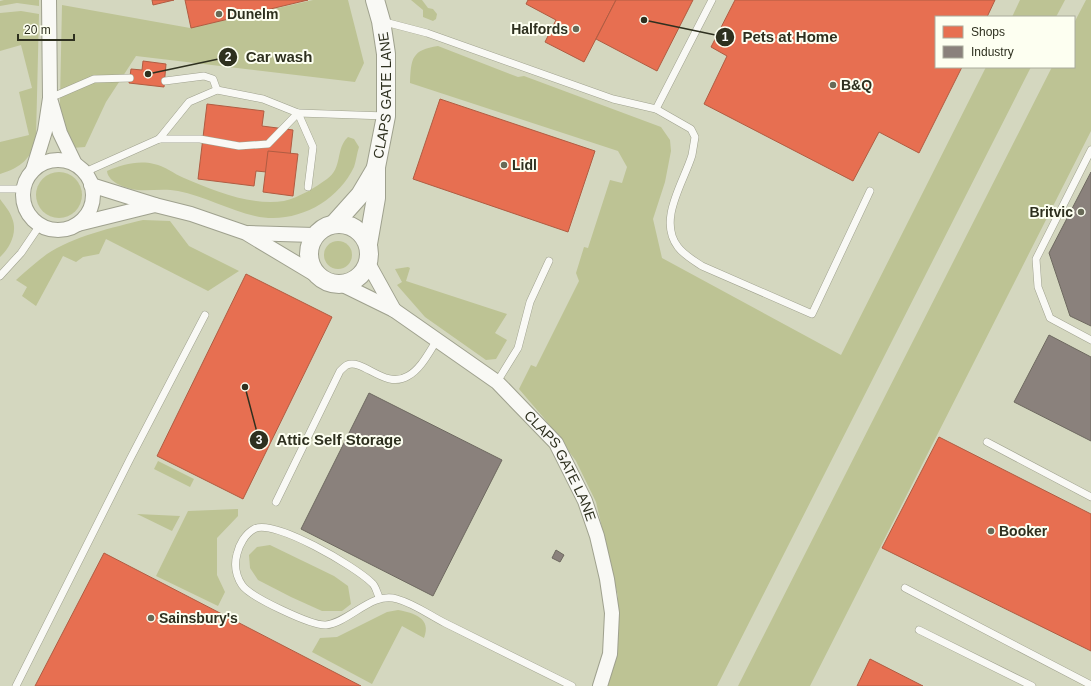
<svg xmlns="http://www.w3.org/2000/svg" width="1091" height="686" viewBox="0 0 1091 686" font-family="Arial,sans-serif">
<rect width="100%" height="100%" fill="#d4d7bf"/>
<g fill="#bdc394">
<path d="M4,0H39V6L17,3L0,6V1Z"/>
<path d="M313,0H348L364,63L355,82L136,56L106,102L85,147L59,149L62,5L190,28Z"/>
<path d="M411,0H422L428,8L433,9L437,14L436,19L433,21L423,17V10Z"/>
<path d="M1020,0H1065L1056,17H1012Z"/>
<path d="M1086,0H1091V131L810,686H738L1052,67H1074V23Z"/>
<path d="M21,11L39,14L36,137C33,158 20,168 0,174V142L29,135L19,92L32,88L21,45L0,51V13Z"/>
<path d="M438,46L518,77L524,76L661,127L670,140L671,151L665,182L653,219L662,258L841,355L986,67H1031L717,686H608L618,648V596L596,502L576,461L543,417L519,389L531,365L536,367L579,281L576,273L584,247L588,248L610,180L622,183L627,167L618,151L410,83C411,58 412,50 438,46Z"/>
<path d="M348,137L354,139L359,147C357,153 356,161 354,167C337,203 294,225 255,216C229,210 204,196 178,191C164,188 151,191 138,190C128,189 108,183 107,171C121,165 138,160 154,164C165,166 174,174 184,178C214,191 251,206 284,201C298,198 316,187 327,179C343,168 335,149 348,137Z"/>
<circle cx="59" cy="195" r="23"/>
<path d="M0,199C4,205 10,211 12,218C18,232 10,248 0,257Z"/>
<path d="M143,220L170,221L189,246L239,271L208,291L106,239L99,254L83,257L76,262L63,256L36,306L22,296L27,287L16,280C26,271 36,262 47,254C72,237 114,227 143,220Z"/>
<circle cx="338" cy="255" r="14"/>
<path d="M408,267L410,268L406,281L507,314L495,333L507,340L496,359L486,360L425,317L397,285L402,282L395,269Z"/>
<path d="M158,461L194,479L190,487L154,469Z"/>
<path d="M238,509V516L217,538V575L225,592L218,606L156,576L188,511Z"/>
<path d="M137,514L180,516L172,531Z"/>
<path d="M270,545L334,576L348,586L351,604L342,611H322L291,597L258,580L250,568L249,555L257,547Z"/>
<path d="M398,610C414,613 432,618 424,638L402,626L372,684L312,652L320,638L337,637L387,612Z"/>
</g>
<g fill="#e76f51" stroke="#b05c42">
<path d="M152,0H174L153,5Z"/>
<path d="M185,0H308L191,28Z"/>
<path d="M528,0H616L584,62L545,42L556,20L526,4Z"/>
<path d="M616,0H693L657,71L596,39Z"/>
<path d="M735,0H995L987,17H936V67H962L919,153L879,132L853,181L704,104L727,56L711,47Z"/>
<path d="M143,61L166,64L164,87L129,83L131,69L142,70Z"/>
<path d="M440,99L595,151L568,232L413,179Z"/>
<path d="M207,104L264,111L262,126L293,130L288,174L256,171L254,186L198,179Z"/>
<path d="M268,151L298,154L293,196L263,192Z"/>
<path d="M246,274L332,317L243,499L157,456Z"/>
<path d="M939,437L1091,514V651L882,548Z"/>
<path d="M104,553L361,686H35Z"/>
<path d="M870,659L923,686H857Z"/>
</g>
<g fill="#8a817c" stroke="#6e6960">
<path d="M1091,172V326L1070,316L1049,253Z"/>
<path d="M1049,335L1091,357V441L1014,402Z"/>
<path d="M369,393L502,460L433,596L301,529Z"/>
<path d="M556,550L564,555L560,562L552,558Z"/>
</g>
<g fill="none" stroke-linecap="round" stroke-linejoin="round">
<defs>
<g id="service">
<path d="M381,21L427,33L613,99L656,109L691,129L695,137C694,143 693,149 692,155C684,182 657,220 678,247C684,255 693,260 702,266L812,314L870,191"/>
<path d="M165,81L204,76L213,79L217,90"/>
<path d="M50,98L94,79L130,78"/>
<path d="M656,109L712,0"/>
<path d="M159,139L189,102L217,90L263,99L298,113L313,147L308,187"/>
<path d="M1091,150L1036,259L1038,287L1050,318L1091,340"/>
<path d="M85,172L159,139H200L239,146L268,144L298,113L386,116"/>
<path d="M0,189H23"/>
<path d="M0,276L21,253L40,225"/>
<path d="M497,382L518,348L530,302L549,261"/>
<path d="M987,442L1091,497"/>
<path d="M276,502L340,371C342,369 345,366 347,365C363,358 385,390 408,376C421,369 429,352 437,340"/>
<path d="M905,588L1091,685"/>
<path d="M380,599C377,594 376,586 372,583C356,567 274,518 254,529C245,534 239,545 237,554C234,565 236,576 242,585C250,597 312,626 326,625C350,622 372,591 397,599C415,604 429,615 445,623C488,644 530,665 572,686"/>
<path d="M919,630L1032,686"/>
<path d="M16,686L130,459L205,315"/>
</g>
<g id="minor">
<path d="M51,102L60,133L75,164"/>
<circle cx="58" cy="195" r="35"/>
<path d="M33,170L45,131L50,98L49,0"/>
<path d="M91,185L155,205L191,214L246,233L316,275"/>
<path d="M78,224L155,205"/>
<path d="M249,233L314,235"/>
<path d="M368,263L394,310"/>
<path id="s1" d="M343,285L394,310L497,382L556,443L585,501L597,536L607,579L612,613L610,654L600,686"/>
</g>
<g id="tertiary">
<circle cx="339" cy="254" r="30"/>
<path d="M334,224L360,195L376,168"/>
<path id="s2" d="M368,244L376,198V167L386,116V54L381,21L375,0"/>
</g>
</defs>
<use href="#service" stroke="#9fa18e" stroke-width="8"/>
<use href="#minor" stroke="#9fa18e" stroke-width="16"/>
<use href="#tertiary" stroke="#9fa18e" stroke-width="20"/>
<use href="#service" stroke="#f9f9f5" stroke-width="7"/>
<use href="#minor" stroke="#f9f9f5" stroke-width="14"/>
<use href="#tertiary" stroke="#f9f9f5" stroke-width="18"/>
</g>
<g fill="#686a57" stroke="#fdfff1" stroke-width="1.5">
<circle cx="219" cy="14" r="4"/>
<circle cx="576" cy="29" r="4"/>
<circle cx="833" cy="85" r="4"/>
<circle cx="504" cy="165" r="4"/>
<circle cx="1081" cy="212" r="4"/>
<circle cx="991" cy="531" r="4"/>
<circle cx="151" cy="618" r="4"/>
</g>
<g text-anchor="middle" stroke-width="4" stroke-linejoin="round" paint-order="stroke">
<g font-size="14" font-weight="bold" fill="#2e301f" stroke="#fdfff1" text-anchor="start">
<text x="227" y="19">Dunelm</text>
<text x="568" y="34" text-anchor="end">Halfords</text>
<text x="841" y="90">B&amp;Q</text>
<text x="512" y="170">Lidl</text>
<text x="1073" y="217" text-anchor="end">Britvic</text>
<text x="999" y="536">Booker</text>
<text x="159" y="623">Sainsbury's</text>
</g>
<g font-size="14" fill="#2e301f" stroke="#fdfff1">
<text dy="5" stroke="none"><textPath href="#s2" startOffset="150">CLAPS GATE LANE</textPath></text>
<text dy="5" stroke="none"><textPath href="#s1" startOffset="289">CLAPS GATE LANE</textPath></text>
</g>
</g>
<path fill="none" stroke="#2e301f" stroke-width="1.5" d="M644 20L725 37M148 74L228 57M245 387L259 440"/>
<g fill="#2e301f" stroke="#fdfff1" stroke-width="1.5">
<circle cx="644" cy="20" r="4"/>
<circle cx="148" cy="74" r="4"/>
<circle cx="245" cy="387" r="4"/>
<circle cx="725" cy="37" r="10"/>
<circle cx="228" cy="57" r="10"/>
<circle cx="259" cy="440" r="10"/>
</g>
<g font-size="12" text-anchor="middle" font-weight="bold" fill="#fff">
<text x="725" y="41">1</text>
<text x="228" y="61">2</text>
<text x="259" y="444">3</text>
</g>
<g font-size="15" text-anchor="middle" font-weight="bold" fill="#2e301f" stroke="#fdfff1" stroke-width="4" stroke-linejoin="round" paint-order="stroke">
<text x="790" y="42">Pets at Home</text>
<text x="279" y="62">Car wash</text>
<text x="339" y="445">Attic Self Storage</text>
</g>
<rect x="935" y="16" width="140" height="52" fill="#fdfff1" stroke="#aaac9d"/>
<rect x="943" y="26" width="20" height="12" fill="#e76f51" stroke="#aaac9d"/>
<text x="971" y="36" font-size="12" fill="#2e301f">Shops</text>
<rect x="943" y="46" width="20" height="12" fill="#8a817c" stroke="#aaac9d"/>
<text x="971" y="56" font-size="12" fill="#2e301f">Industry</text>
<path d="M18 34v6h56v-6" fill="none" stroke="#2e301f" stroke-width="2"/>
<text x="24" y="34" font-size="12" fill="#2e301f" stroke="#fdfff1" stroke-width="3" paint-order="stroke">20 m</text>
</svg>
